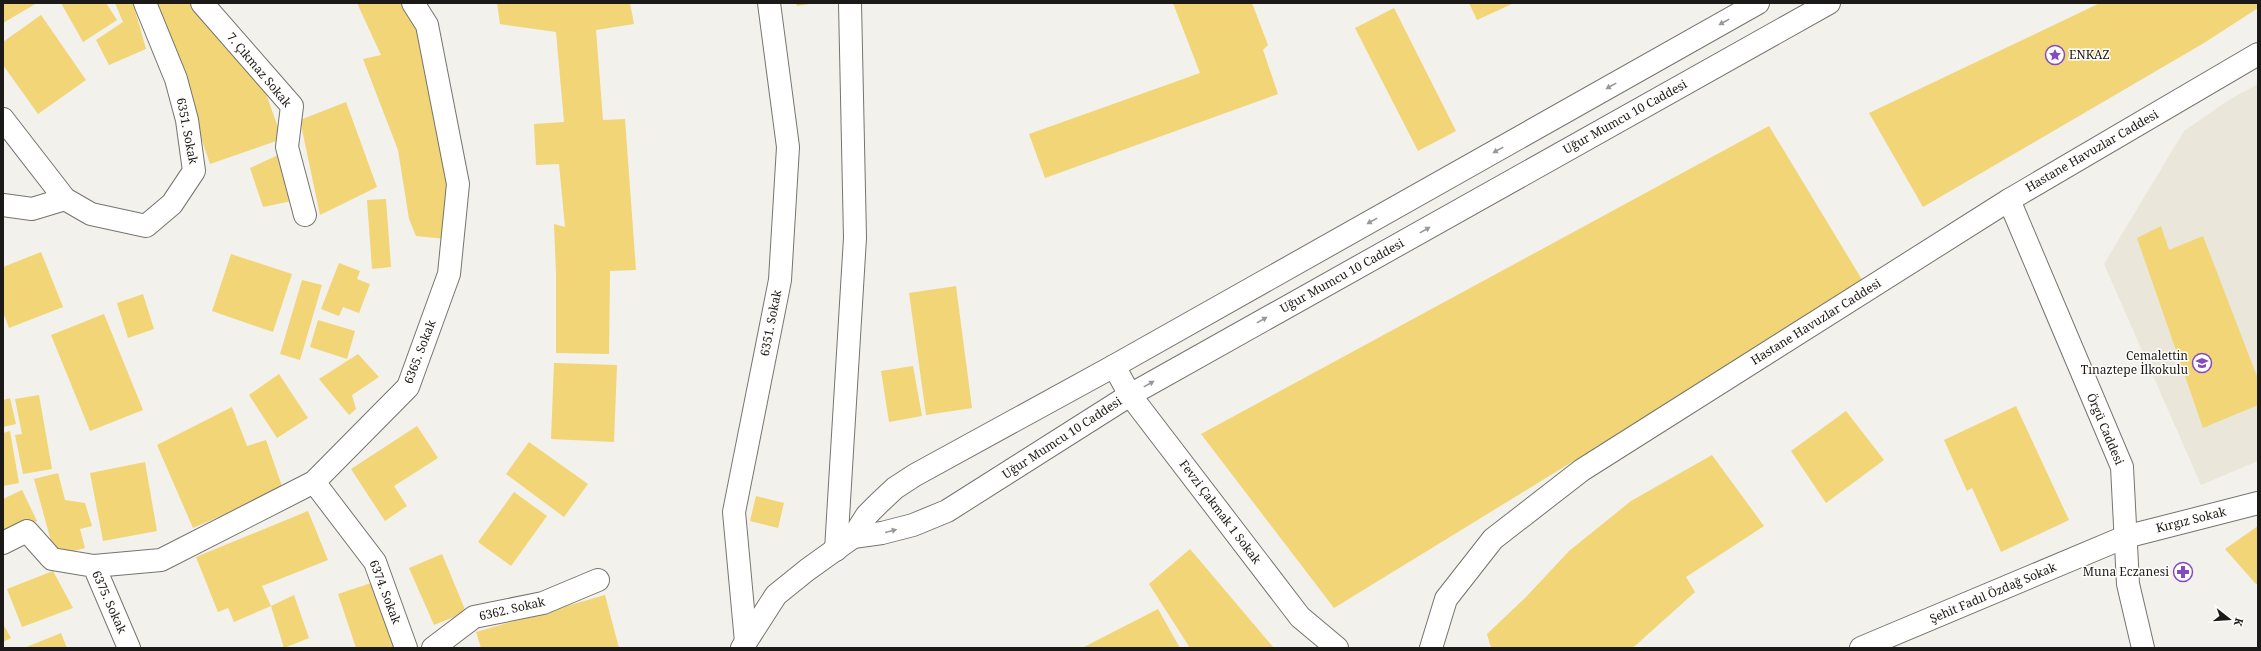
<svg xmlns="http://www.w3.org/2000/svg" width="2261" height="651" viewBox="0 0 2261 651" font-family="'Noto Serif',serif">
<rect width="100%" height="100%" fill="#f3f1eb"/>
<path fill="#eae7da" d="M2258,84V461L2201,485L2104,264L2184,131L2227,101Z"/>
<g fill="#f1d577">
<path d="M3,3H37L3,23Z"/>
<path d="M61,3H106L117,20L83,42Z"/>
<path d="M115,3H133L146,49L109,65L96,40L123,22Z"/>
<path d="M155,3H190L243,65L262,82L282,139L210,164Z"/>
<path d="M357,3H402L418,29L448,168L446,239L416,236L409,219L398,150L363,59L381,55Z"/>
<path d="M497,3H630L634,24L596,30L603,120L625,119L636,270L610,271L609,354L556,353V274L554,224L565,227L559,164L536,165L534,124L564,122L556,32L500,24Z"/>
<path d="M796,3H809V4L797,6Z"/>
<path d="M1173,3H1252L1268,45L1263,50L1278,94L1045,178L1029,134L1200,73Z"/>
<path d="M1469,3H1514L1477,20Z"/>
<path d="M2100,3H2258V8L2204,43L1923,207L1869,113Z"/>
<path d="M1394,8L1456,131L1418,151L1355,28Z"/>
<path d="M41,15L86,80L38,114L3,65V42Z"/>
<path d="M346,102L377,187L320,215L300,120Z"/>
<path d="M1769,126L1864,283L1334,608L1201,434Z"/>
<path d="M278,155L292,201L263,207L250,168Z"/>
<path d="M386,199L391,267L372,269L367,200Z"/>
<path d="M2161,226L2169,250L2203,236L2258,379V405L2203,428L2137,238Z"/>
<path d="M41,252L63,307L9,328L3,312V267Z"/>
<path d="M231,254L292,274L273,332L212,311Z"/>
<path d="M339,263L360,271L357,279L370,284L359,313L343,307L339,316L321,309Z"/>
<path d="M302,280L322,285L300,360L280,354Z"/>
<path d="M956,286L972,408L926,415L909,293Z"/>
<path d="M143,294L154,329L128,338L117,303Z"/>
<path d="M104,314L143,410L90,431L51,335Z"/>
<path d="M318,320L355,331L347,359L310,347Z"/>
<path d="M358,354L379,377L352,395L356,409L349,415L319,379Z"/>
<path d="M554,363L617,365L614,442L551,439Z"/>
<path d="M913,366L922,416L889,422L881,371Z"/>
<path d="M279,374L308,418L277,438L249,395Z"/>
<path d="M39,395L52,469L23,474L15,435L22,434L15,399Z"/>
<path d="M10,398L16,424L3,427V400Z"/>
<path d="M2016,406L2069,520L2001,552L1972,488L1967,491L1944,440Z"/>
<path d="M232,407L247,446L266,440L283,489L193,528L157,445Z"/>
<path d="M1846,411L1884,460L1826,503L1791,451Z"/>
<path d="M417,426L438,458L394,486L407,506L385,521L351,469Z"/>
<path d="M10,431L19,483L3,486V433Z"/>
<path d="M529,442L588,484L564,517L506,474Z"/>
<path d="M1712,455L1764,526L1686,577L1695,592L1636,645L1632,648H1491L1487,634L1526,597L1569,551L1631,501Z"/>
<path d="M145,462L157,531L103,541L90,473Z"/>
<path d="M58,473L65,500L85,503L92,526L80,529L85,548L55,556L34,479Z"/>
<path d="M22,490L37,521L3,538V499Z"/>
<path d="M514,492L547,516L511,566L478,542Z"/>
<path d="M756,496L784,503L778,528L750,521Z"/>
<path d="M308,511L328,560L262,586L271,606L294,595L309,638L284,648L271,606L234,622L228,608L218,612L196,557Z"/>
<path d="M2258,526V583L2256,584L2225,549Z"/>
<path d="M1190,549L1274,648H1190L1149,584Z"/>
<path d="M442,554L466,612L434,625L409,568Z"/>
<path d="M53,571L73,608L22,627L7,589Z"/>
<path d="M374,582L396,648H356L338,594Z"/>
<path d="M605,595L619,648H481L476,632Z"/>
<path d="M1158,609L1180,648H1082Z"/>
<path d="M3,624L11,638L3,642Z"/>
<path d="M61,633L67,648H24Z"/>
</g>
<g fill="none" stroke-linecap="round" stroke-linejoin="round">
<defs>
<g id="minor">
<path d="M202,3L292,106L287,147L305,215"/>
<path d="M3,119L65,199L91,214L146,226L172,204L194,171L187,120L176,79L145,3"/>
<path d="M2009,200L2122,467L2128,584L2143,648"/>
<path d="M3,205L32,209L65,199"/>
<path d="M1114,366L1130,395L1300,617L1337,648"/>
<path d="M314,482L375,562L406,648"/>
<path d="M853,537L882,533L913,525L947,511L1130,395L1829,3"/>
<path d="M3,543L27,531L52,559L94,566L129,648"/>
<path d="M836,550L855,238L850,3"/>
<path d="M94,566L161,560L314,482L408,387L449,274L458,184L427,25L413,3"/>
<path d="M746,642L734,512L780,280L788,147L769,3"/>
<path d="M433,648L474,617L543,603L598,580"/>
<path d="M742,648L776,595L807,570L853,537L867,515L879,503L895,488L915,475L1114,366L1758,3"/>
<path d="M1431,648L1446,599L1493,539L1582,470L2009,200L2258,54"/>
<path d="M1861,648L2125,537L2258,503"/>
</g>
</defs>
<use href="#minor" stroke="#75746f" stroke-width="24"/>
<use href="#minor" stroke="#fff" stroke-width="22"/>
</g>
<defs><path id="oneway-solid" d="M-6-.8H1V-3.2L6.5 0L1 3.2V.8H-6Z"/></defs>
<g fill="#989898">
<use href="#oneway-solid" transform="translate(1724 22) rotate(151)"/>
<use href="#oneway-solid" transform="translate(1611 86) rotate(151)"/>
<use href="#oneway-solid" transform="translate(1498 150) rotate(151)"/>
<use href="#oneway-solid" transform="translate(1372 221) rotate(151)"/>
<use href="#oneway-solid" transform="translate(1425 230) rotate(-29)"/>
<use href="#oneway-solid" transform="translate(1262 320) rotate(-29)"/>
<use href="#oneway-solid" transform="translate(1149 384) rotate(-29)"/>
<use href="#oneway-solid" transform="translate(891 531) rotate(-15)"/>
</g>
<defs>
<symbol id="sight-ring" viewBox="-11 -11 22 22"><circle r="9.5" fill="#fffefc" stroke="#834ac1" stroke-width="1.5"/><path d="M0-6L1.8-2.2L6-1.7L2.9 1.2L3.7 5.4L0 3.3L-3.7 5.4L-2.9 1.2L-6-1.7L-1.8-2.2Z" fill="#834ac1"/></symbol>
<symbol id="school-ring" viewBox="-11 -11 22 22"><circle r="9.5" fill="#fffefc" stroke="#834ac1" stroke-width="1.5"/><path d="M0-5L7-2L0 1L-7-2ZM-4 1L0 2.5L4 1V4Q0 6-4 4Z" fill="#834ac1"/></symbol>
<symbol id="pharmacy-ring" viewBox="-11 -11 22 22"><circle r="9.5" fill="#fffefc" stroke="#834ac1" stroke-width="1.5"/><path d="M-2-6h4v4h4v4h-4v4h-4v-4h-4v-4h4Z" fill="#834ac1"/></symbol>
</defs>
<g fill-rule="evenodd">
<use href="#sight-ring" x="2044" y="44" width="22" height="22"/>
<use href="#school-ring" x="2191" y="352" width="22" height="22"/>
<use href="#pharmacy-ring" x="2172" y="561" width="22" height="22"/>
</g>
<g text-anchor="middle" stroke-width="3" stroke-linejoin="round" paint-order="stroke">
<g font-size="12" fill="#1b1a19" stroke="#fffefc" text-anchor="end">
<text x="2069" y="59" text-anchor="start">ENKAZ</text>
<text x="2188" y="360">Cemalettin<tspan x="2188" dy="14">Tınaztepe İlkokulu</tspan></text>
<text x="2169" y="576">Muna Eczanesi</text>
</g>
<g font-size="12" fill="#1b1a19" stroke="#fffefc">
<text transform="translate(259 70) rotate(50)" y="4">7. Çıkmaz Sokak</text>
<text transform="translate(1625 117) rotate(-29)" y="4">Uğur Mumcu 10 Caddesi</text>
<text transform="translate(187 131) rotate(79)" y="4">6351. Sokak</text>
<text transform="translate(2092 151) rotate(-30)" y="4">Hastane Havuzlar Caddesi</text>
<text transform="translate(1342 276) rotate(-29)" y="4">Uğur Mumcu 10 Caddesi</text>
<text transform="translate(1816 322) rotate(-32)" y="4">Hastane Havuzlar Caddesi</text>
<text transform="translate(771 323) rotate(-79)" y="4">6351. Sokak</text>
<text transform="translate(420 352) rotate(-69)" y="4">6365. Sokak</text>
<text transform="translate(2105 429) rotate(67)" y="4">Örgü Caddesi</text>
<text transform="translate(1062 438) rotate(-33)" y="4">Uğur Mumcu 10 Caddesi</text>
<text transform="translate(1220 512) rotate(53)" y="4">Fevzi Çakmak 1 Sokak</text>
<text transform="translate(2191 520) rotate(-14)" y="4">Kırgız Sokak</text>
<text transform="translate(385 592) rotate(69)" y="4">6374. Sokak</text>
<text transform="translate(1993 593) rotate(-23)" y="4">Şehit Fadıl Özdağ Sokak</text>
<text transform="translate(109 602) rotate(66)" y="4">6375. Sokak</text>
<text transform="translate(512 609) rotate(-13)" y="4">6362. Sokak</text>
</g>
</g>
<rect width="2261" height="651" fill="none" stroke="#1b1a19" stroke-width="8"/>
<g transform="translate(2229 619) rotate(107)" stroke="#fffefc" stroke-width="3" paint-order="stroke">
<path d="M0-3L7 15L0 10L-7 15Z" fill="#1b1a19"/>
<text y="-6" font-size="11" font-weight="bold" text-anchor="middle" fill="#1b1a19">K</text>
</g>
</svg>
